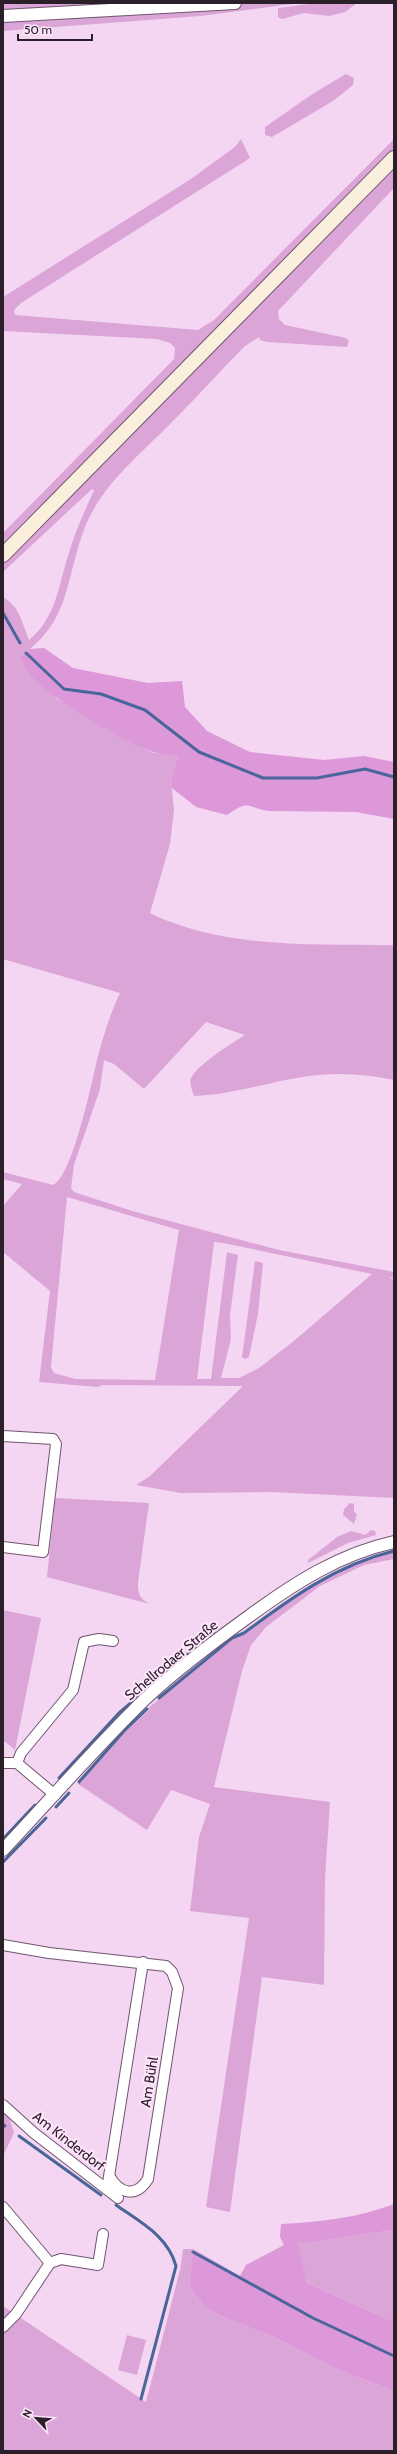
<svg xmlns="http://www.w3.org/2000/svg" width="397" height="2454" viewBox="0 0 397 2454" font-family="Cabin,sans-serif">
<rect width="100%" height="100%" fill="#f4d6f2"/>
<g fill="#dba5d8" fill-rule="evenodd">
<path d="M3,3H300L201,16L3,31Z"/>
<path d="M316,3H357L345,12L329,16L304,13L282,19L278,17V8Z"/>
<path d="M346,74L354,78L353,85L333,101L272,137L265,135V127L314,93Z"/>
<path d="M241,139L250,158L21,303L14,310L15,315L198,330L214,320L394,139V188L278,311L279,319L285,325L346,338L349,341L347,347L267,342L260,340L259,337L245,346C221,370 198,396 174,420C141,454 103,483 85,527C65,579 71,623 20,656L56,698L73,708L135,744L154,753L178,756L171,779L174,810L170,844L150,913C222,949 315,944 394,945V1080C366,1074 337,1072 309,1076C271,1081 233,1095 194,1096C192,1090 189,1083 191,1078C198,1064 232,1043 245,1035L206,1022L144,1089L114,1064L104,1060L100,1089L74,1165L71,1188L74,1192L132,1211L279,1250L394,1272V1277L389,1278L394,1279V1498L271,1492L181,1493L136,1485L150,1476L243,1386L102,1385L98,1387L39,1382L50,1291L3,1252V1206L22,1184L3,1179V1172L53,1185C72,1177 92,1082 97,1060C103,1037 110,1014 120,993L3,959V597C20,607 22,623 29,640C57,617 58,585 69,553C75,531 85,511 94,490L92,489L3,572V533L174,359L175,348L170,343L157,339L3,331V297L188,181L235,147ZM67,1197L179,1230L155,1380L75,1379L54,1373L51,1367ZM214,1242L223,1243L372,1274L295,1340L259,1368L239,1378H221L231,1339L230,1315L238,1255L227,1252L211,1379H197Z"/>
<path d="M255,1261L263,1263L258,1314L249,1357L245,1359L242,1357Z"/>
<path d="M55,1498L149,1503L138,1582C138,1594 139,1598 150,1604L47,1577Z"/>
<path d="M350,1503L354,1504V1512L357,1514L354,1524L343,1515L344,1509Z"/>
<path d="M371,1530L375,1531L376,1535L348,1543L308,1563V1560L337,1537L351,1531L365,1535Z"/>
<path d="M394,1552V1559L364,1565L320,1586L266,1627L251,1645L242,1671L214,1787L330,1802L325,1879L324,1985L262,1977L230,2212L206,2207L249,1918L190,1911L199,1837L210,1804L171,1790L147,1830L78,1784L125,1732L150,1709H147L233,1639C253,1630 270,1614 289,1601C321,1578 355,1562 394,1552Z"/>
<path d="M3,1610L41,1618L15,1750L3,1740Z"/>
<path d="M3,2112L9,2117L14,2133L3,2156Z"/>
<path d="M394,2230V2322L307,2283L297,2244Z"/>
<path d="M183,2249H193L189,2286L205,2308L223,2317L274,2337L336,2369L394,2391V2451H3V2306L146,2402L180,2270Z"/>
<path d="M127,2335L146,2340L137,2375L118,2370Z"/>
</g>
<g fill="#dd98da">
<path d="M44,648L73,668L148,683L182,681L185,707L207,731L250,752L324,760L364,756L394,762V819L356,812L269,811C245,807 250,799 227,815L196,807L172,788L171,779L178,756C170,755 161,755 154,752C127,744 56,701 36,681C29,674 24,665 20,656L30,649Z"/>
<path d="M394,2204V2230L298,2244L307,2283L394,2322V2391L336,2369L274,2337L223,2317L205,2308L189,2286L193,2249L240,2276L246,2265L284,2245L280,2237L281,2224C319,2222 358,2218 394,2204Z"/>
</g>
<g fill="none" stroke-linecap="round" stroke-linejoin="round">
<g stroke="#4a659a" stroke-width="3">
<path d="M3,613L20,643"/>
<path d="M26,653L64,689L101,694L145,710L199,752L263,778H317L365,769L394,777"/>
<path d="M159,1698L232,1638L244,1633C291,1598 336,1565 394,1551"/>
<path d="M59,1778L119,1713L213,1633"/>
<path d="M79,1782L124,1731L147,1709"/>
<path d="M56,1807L69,1793"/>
<path d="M3,1839L35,1805"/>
<path d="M3,1862L46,1818"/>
<path d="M3,2124L5,2126"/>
<path d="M19,2136L101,2195"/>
<path d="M116,2205C140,2222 168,2236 176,2266L141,2399"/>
<path d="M193,2252L313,2318L394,2356"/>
</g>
<defs>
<g id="minor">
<path d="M3,1436L53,1439L56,1444L43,1552L3,1547"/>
<path d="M3,1763H17L55,1795"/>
<path d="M17,1763L21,1753L73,1690L84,1642L99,1639L113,1641"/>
<path d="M3,1945L49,1953L166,1966L172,1972L178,1988L148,2179C136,2198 120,2194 110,2177"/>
<path d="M3,2105L34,2133L118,2198"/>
<path d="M107,2189L143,1962"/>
<path d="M3,2207L50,2263"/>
<path d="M3,2327L16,2314L50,2263L61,2259L98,2265L103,2234"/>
</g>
<g id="tertiary">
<path d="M3,16L235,3"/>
<path d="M3,1850C50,1800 95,1748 144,1700C176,1670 212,1643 248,1617C293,1584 339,1554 394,1542"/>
</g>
<path id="secondary" d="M3,555L394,158"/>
</defs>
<use href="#minor" stroke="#70566f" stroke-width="12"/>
<use href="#tertiary" stroke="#70566f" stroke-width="14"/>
<use href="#secondary" stroke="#70566f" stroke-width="16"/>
<use href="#minor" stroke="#fff" stroke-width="10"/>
<use href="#tertiary" stroke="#fff" stroke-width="12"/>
<use href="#secondary" stroke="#faeedc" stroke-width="14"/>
</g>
<g text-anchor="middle" stroke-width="4" stroke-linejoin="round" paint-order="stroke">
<g font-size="14" fill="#2b202a" stroke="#fee5fc">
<text transform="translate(171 1660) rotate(-40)" y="5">Schellrodaer Straße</text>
<text transform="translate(149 2082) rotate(-81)" y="5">Am Bühl</text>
<text transform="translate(69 2141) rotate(38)" y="5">Am Kinderdorf</text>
</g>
</g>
<rect width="397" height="2454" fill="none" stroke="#2b202a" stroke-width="8"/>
<g transform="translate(36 2418) rotate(296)" stroke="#fee5fc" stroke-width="3" paint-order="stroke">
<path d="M0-3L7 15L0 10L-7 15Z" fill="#2b202a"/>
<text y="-6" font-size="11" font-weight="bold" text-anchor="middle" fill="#2b202a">N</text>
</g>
<path d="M18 34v6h74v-6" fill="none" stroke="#2b202a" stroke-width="2"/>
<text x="24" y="34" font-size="12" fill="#2b202a" stroke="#fee5fc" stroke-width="3" paint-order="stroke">50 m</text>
</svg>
